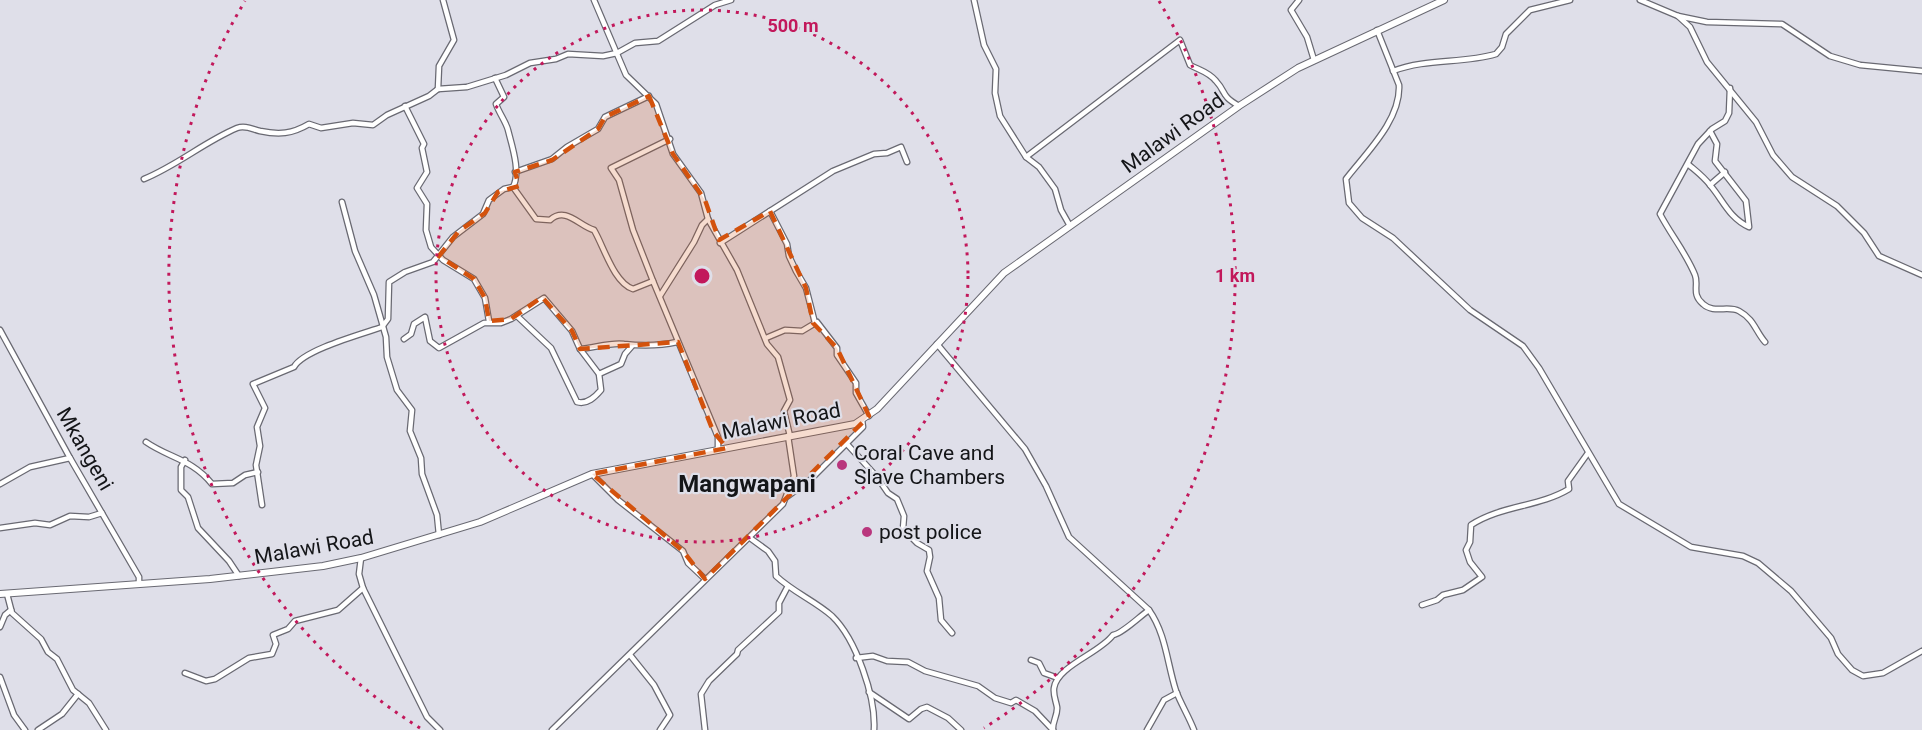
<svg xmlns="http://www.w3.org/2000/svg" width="1922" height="730" viewBox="0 0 1922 730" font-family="Roboto,sans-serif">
<rect width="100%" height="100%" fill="#dfdfe9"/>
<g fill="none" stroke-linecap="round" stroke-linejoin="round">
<defs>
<g id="minor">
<path d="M594,0L626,75L656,104L673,154L701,193L708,219L737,270L767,344L778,357L790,400L784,411L790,436"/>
<path d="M974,0L984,45L996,69L995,93L1000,116L1026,157L1039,167L1055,189L1061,210L1070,226"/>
<path d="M1299,0L1291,10L1307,37L1314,60"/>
<path d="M1640,0L1678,16L1707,22L1782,24L1830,56L1860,65L1922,71"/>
<path d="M1678,16L1690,27L1707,62L1756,122L1773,155L1792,177L1837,206L1864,233L1879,256L1922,275"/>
<path d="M1377,30L1399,85C1401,120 1366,153 1346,179L1349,203L1362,218L1393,238L1470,310L1523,346L1539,368L1619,504L1691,547L1743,556L1758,563L1791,591L1831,638L1838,654L1852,670L1863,676L1883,673L1922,651"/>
<path d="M1393,71C1427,58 1462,64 1496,54L1502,47L1506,34L1530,10L1570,0"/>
<path d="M495,78L504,97L496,104C499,113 506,122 508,130C512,146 521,172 513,187L536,219L550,220C566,206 579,226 594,230C604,247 614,283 633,289L653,281"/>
<path d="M1730,88L1729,113L1725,121L1712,129L1698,144L1660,214C1671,235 1686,253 1695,275C1699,285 1691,294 1703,304C1714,314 1728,305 1739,311C1754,319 1756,332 1765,342"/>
<path d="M438,89L439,66L454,40L443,0"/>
<path d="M405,106L424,144L422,148L427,172L417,188L427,204L426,230L431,247L443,260L474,279L485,298L489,321"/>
<path d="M670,139L611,168L619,180L633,230L653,281L718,437V450"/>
<path d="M1026,157L1180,40L1190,65C1199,70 1209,72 1216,81C1227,93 1220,95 1239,106"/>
<path d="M1689,165C1696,171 1704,177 1710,185C1723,200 1729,218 1749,227L1746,201L1715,161L1717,144L1710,131"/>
<path d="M515,172L552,159L567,147L598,129L605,117L649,96"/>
<path d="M144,179C178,165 204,142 237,128C245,125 252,129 260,131C279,135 292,134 309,124L321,128L353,123L373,125L387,115L429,96L438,89L467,87L506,75L530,63L556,59L568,54L603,56L617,53L635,43L658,41L715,5L731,0"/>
<path d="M1710,185L1725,172"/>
<path d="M342,202L355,251L374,295L386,337L387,357L397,390L412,410L410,431L421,458L422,474L437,515L439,535"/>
<path d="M770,211L787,244L789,256L796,271L806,288L815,323"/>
<path d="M720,243L833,171L874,154L887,153L901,147L907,162"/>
<path d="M660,296L694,242L702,225L708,219"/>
<path d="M0,330L70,458L139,577V584"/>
<path d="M766,338L785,330L802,331L817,322L837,348V355L856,383V393L869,416"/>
<path d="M404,339L411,334L414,324L425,317L430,341L439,348L484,323H501L511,319L544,298L572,331L580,349L599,374L601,390C595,397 587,405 577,402L551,348L517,316"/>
<path d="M937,344L1025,449L1046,486L1069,537L1149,610C1166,634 1167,663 1176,691C1181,704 1189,717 1194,730"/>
<path d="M580,349C594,348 611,342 624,344C642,346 659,346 677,342"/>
<path d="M599,374L621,364L625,354L632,346"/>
<path d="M146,442C169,458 192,459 212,484L233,483L245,475L258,472"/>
<path d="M846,443L877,477L888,493L897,499L904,516L903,529L917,543L929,550L930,557L927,571L939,598L941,620L952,633"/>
<path d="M185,460L181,467V490L188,497L198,528L229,561L239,576"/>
<path d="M592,474L618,500L683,551L688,563L705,579"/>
<path d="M0,484L30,467L70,458"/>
<path d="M788,496L809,481L863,427L862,420"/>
<path d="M262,505L256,465L260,446L257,427L265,408L253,384L294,367C303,350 362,334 382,327L388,319L389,282L405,272L433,262L453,237L483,214L489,200L504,189L513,187"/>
<path d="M0,528L35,523L50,525L70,516L89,517L102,513"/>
<path d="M750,538L768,551L775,561L776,576C793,592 815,601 832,616C856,639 876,697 874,730"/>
<path d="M361,558L359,574L363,588L427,717L440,730"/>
<path d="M7,594L12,613L41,639L48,652L57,659L73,690L89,703L106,730"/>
<path d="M1422,605L1437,600L1443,595L1463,590L1482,577L1470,562L1466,550L1470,542L1471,525C1502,505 1539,507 1569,489L1568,481L1588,453"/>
<path d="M0,627L5,615L11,610"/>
<path d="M630,655L654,685L670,715L660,730"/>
<path d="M856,658L873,656L887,661L908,662L925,671L978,686L995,698L1011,703L1016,700L1035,711L1053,730"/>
<path d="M1031,660L1039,663L1044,673L1058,678"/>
<path d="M185,673L206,681L215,679L249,658L272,654L276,644L273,635L288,629L295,621L338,610L363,588"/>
<path d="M0,677L14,715L25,730"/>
<path d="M869,692L909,719L921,709L927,707L948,718L961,730"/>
<path d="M38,730L62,714L78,694"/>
<path d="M552,730L783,504L794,476L788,436"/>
<path d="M705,730L701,694L709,681L737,654L738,650L779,612V603L788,586"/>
<path d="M1053,730C1052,722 1058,715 1057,707C1056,701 1053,695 1054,688C1057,666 1100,653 1113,635C1122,634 1140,616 1149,610"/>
<path d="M1147,730L1164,700L1177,693"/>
</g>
<path id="major" d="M0,594L210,579L323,566L361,558L480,522L592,474L855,424L877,409L1004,273L1239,106L1298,68L1444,0"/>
</defs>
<use href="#minor" stroke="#696972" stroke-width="7"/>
<use href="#major" stroke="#696972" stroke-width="8"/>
<use href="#minor" stroke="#fff" stroke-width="4.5"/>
<use href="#major" stroke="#fff" stroke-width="6"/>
</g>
<path fill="#d3520d" fill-opacity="0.2" stroke="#d3520d" stroke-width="4.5" stroke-dasharray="12 8" stroke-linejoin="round" d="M649,96L673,154L705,200L719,240L770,211L806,288L813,323L837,348L869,416L705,579L683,551L592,474L727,448L713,431L678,342L580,349L572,331L542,297L511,319L489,321L485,298L474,279L439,256L459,231L485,213L498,192L519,186L515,172L552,160L598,129L605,117Z"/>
<g fill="none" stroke="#c2185b" stroke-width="3" stroke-dasharray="3 6">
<circle cx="702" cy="276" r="266"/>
<path d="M420 728A533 533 0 0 1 245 1M1159 1A533 533 0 0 1 984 728"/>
</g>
<g fill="#b9367d" stroke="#dfdfe9" stroke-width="2">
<circle cx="842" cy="465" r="6"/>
<circle cx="867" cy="532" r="6"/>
</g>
<g text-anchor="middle" stroke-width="4.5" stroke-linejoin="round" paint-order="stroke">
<g font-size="21" fill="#141518" stroke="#dfdfe9">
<text transform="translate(1173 133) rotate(-36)" y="7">Malawi Road</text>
<text transform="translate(781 421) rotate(-11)" y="7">Malawi Road</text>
<text transform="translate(85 449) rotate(60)" y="7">Mkangeni</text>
<text transform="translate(314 547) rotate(-10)" y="7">Malawi Road</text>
</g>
<g font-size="21" fill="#141518" stroke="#dfdfe9" text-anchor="start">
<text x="854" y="460">Coral Cave and<tspan x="854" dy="24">Slave Chambers</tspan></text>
<text x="879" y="539">post police</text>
</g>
<g font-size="24" font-weight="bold" fill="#141518" stroke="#dfdfe9">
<text x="747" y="492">Mangwapani</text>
</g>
</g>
<circle cx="702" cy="276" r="9" fill="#c2185b" stroke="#dfdfe9" stroke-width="3"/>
<g font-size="18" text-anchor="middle" font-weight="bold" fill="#c2185b" stroke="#dfdfe9" stroke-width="4.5" stroke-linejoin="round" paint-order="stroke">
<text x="793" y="32">500 m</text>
<text x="1235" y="282">1 km</text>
</g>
</svg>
